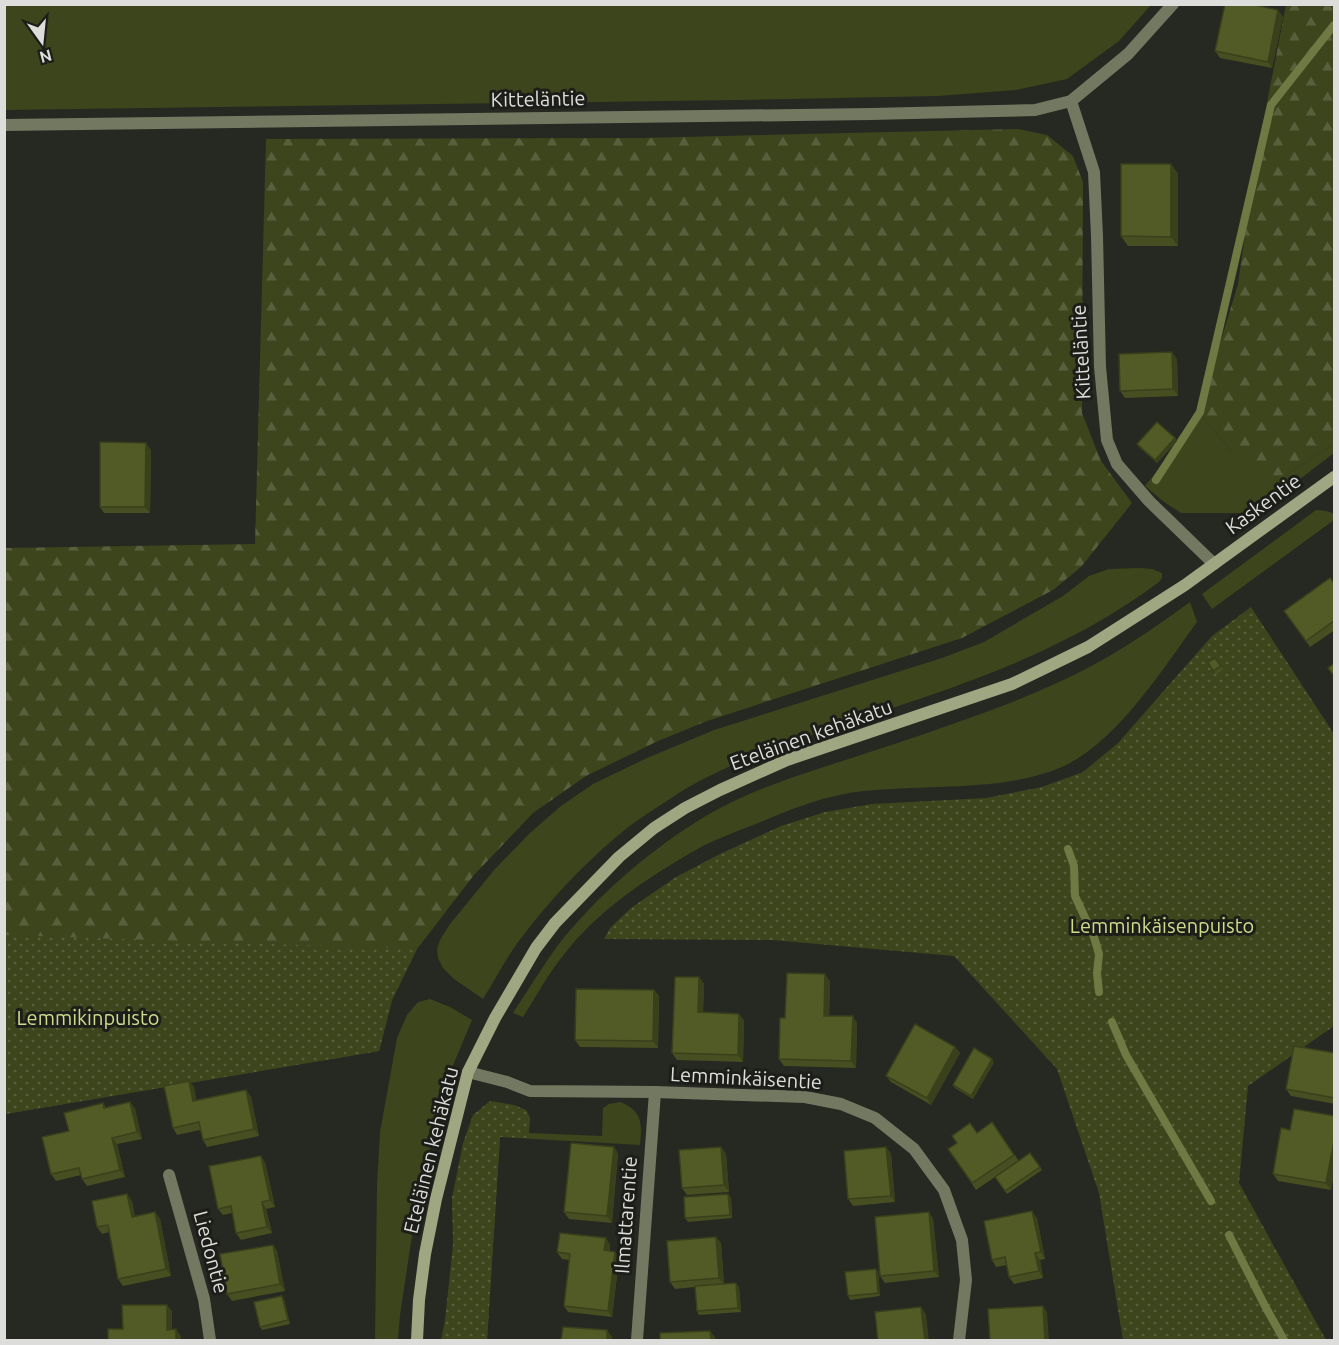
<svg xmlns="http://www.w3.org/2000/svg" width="1339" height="1345" viewBox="0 0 1339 1345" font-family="Ubuntu,sans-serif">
<defs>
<pattern id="forest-firs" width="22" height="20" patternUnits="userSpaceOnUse" patternTransform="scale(1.5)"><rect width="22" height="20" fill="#3d451c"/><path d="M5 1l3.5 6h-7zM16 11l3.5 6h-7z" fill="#595f3c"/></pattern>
<pattern id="park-dots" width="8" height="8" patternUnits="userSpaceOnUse" patternTransform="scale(1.5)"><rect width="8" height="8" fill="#3d451c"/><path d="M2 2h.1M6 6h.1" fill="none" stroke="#595f3c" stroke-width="1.8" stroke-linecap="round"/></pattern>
</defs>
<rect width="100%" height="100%" fill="#262822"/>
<g fill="#3d451c">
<path d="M4,5L5,4L1151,5L1119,41L1067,79L1016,90L938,96L737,100L5,110Z"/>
<path d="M1199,413L1233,453L1286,475L1334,444V453L1266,505L1253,513H1181L1164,502L1145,486L1194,424Z"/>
<path d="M1316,510C1323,510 1328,511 1334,514V520L1212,609L1202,594Z"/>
<path d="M1140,568L1152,569L1162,573V578L1159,582C1073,646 981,679 880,712C817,734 753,752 694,784C684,789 676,795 667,801C649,812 631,824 615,838C581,867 549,901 522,937C507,956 496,978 483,999L454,979L443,968L438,958L437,949L440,940L450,924L495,869L530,833L561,806L593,784L647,758L714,730L942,658L984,642L1063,596L1089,576L1109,569Z"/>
<path d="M1190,602L1197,622C1162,670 1117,742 1062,767C1005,792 925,784 864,791C825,795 791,809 756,824C740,830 724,836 709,843C700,847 691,853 682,858C638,884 597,913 566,952C549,972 537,995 523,1017L513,1013C528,990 542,967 558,945C596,897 644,855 696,822C738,795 786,779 833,764C875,750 917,737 958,722C1010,704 1063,683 1111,655C1138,639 1164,621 1190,602Z"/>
<path d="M430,999L450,1007L472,1020L451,1070L431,1145L413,1229L400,1315L398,1340H375L377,1185L380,1132L397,1038L407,1015L418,1002Z"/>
<path d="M620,1102C643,1111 642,1124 640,1145L500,1137L487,1340H465L495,1129L526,1110L530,1118L529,1133L602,1136L603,1108L609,1104Z"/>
</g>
<g fill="url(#forest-firs)">
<path d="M1286,5H1334V444L1286,475L1262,476L1233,453L1199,413L1238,284L1256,159Z"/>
<path d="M1018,129L1047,135L1073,156L1083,182L1082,413L1101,461L1132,503L1081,567L1053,590L962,638L707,721L658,741L586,776L533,813L474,875L417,949L392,1000L379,1051L5,1114V548L255,544L266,139L641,138Z"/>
</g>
<g fill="url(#park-dots)">
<path d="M1251,607L1334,734V1026L1248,1086L1239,1183L1326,1340H1123L1099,1193L1057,1069L954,956L772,940L604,939L610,928L631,908L676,877L718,855L781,826L825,812L872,804L986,798L1042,787L1083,772L1118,743L1212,636Z"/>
<path d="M5,935L417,949L392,1000L379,1051L5,1114Z"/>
<path d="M490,1101L514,1105L526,1110L530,1118L528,1138L500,1137L487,1340H441L445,1320L453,1245L452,1198L463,1143L473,1115Z"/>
</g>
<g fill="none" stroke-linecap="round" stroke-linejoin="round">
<g stroke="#6f7943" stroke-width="8">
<path d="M1156,480L1200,412L1271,105L1334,25"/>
<path d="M1068,849L1074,866L1075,896L1094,937L1099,954L1097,973L1099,992"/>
<path d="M1112,1022L1126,1055L1211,1201"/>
<path d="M1229,1235L1265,1306L1284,1340"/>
</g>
<g stroke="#737861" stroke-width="12">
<path d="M1071,101L1094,172L1097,236L1100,367L1107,440L1117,464L1149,501L1214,564"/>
<path d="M4,125L871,114L1035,110L1071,101L1128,54L1173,4"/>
<path d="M468,1072L507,1082L530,1091L655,1092L805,1097L841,1104L875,1118L914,1149L944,1190L962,1240L966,1280L959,1340"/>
<path d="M169,1175L204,1299L210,1340"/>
<path d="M637,1340L655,1092"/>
</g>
<path stroke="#9ea782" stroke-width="12" d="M417,1340L419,1300L425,1254L436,1199L468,1072L495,1018L536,948L555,923L619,857L654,828L685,808L720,790L787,760L1012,684L1088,647L1185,585L1334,477"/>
</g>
<g fill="#474e21">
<path d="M1278,10L1283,17L1272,68L1220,58L1215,51Z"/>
<path d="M1171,164L1178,174V246H1128L1121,236Z"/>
<path d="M1177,359L1178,396L1125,398L1120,391Z"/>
<path d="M1175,438L1177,441L1157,463L1139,447L1137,444Z"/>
<path d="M151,450L150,513H104L100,507Z"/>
<path d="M1335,584V630L1310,647L1284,611Z"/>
<path d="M1215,658L1223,670L1216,674L1208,662Z"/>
<path d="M699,977L704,984L703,1012L744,1020L743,1062L677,1060L672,1053Z"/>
<path d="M830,981L829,1016L857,1023L856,1068L784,1066L779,1059L785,1018Z"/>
<path d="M654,990L659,996L658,1048L580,1047L575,1040Z"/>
<path d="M955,1047L960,1053L931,1105L891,1082L886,1076Z"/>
<path d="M1335,1053V1104L1291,1096L1286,1089Z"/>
<path d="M994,1062L973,1099L955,1088L953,1085Z"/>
<path d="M189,1081L194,1087L196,1101L246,1090L251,1097L259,1136L207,1147L203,1140L200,1130L177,1135L173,1128Z"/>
<path d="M130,1102L135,1109L142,1139L117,1144L125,1177L87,1186L82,1179L81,1175L56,1181L51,1174L69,1131L103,1103L106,1108Z"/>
<path d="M1335,1116V1168L1331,1190L1278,1181L1273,1174L1290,1130Z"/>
<path d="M992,1122L1019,1161L1030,1153L1042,1170L1007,1194L995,1177L976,1190L948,1149L957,1143L977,1133Z"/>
<path d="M721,1147L726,1154L729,1192L687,1195L682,1188Z"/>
<path d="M886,1147L891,1154L895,1202L853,1206L848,1199Z"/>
<path d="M618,1153L612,1223L569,1219L564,1212Z"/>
<path d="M265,1162L275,1207L266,1209L272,1233L241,1240L236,1233L232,1213L223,1215L218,1209Z"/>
<path d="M728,1194L731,1198L732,1218L688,1222L685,1218Z"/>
<path d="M132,1201L135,1217L155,1212L160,1219L171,1276L123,1286L118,1279L109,1232L102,1234L97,1227Z"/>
<path d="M929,1212L933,1219L939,1277L885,1283L880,1276Z"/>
<path d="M1037,1218L1045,1259L1040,1260L1043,1278L1014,1284L1009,1277L1007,1265L996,1267L992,1260Z"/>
<path d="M716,1237L721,1243L724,1284L739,1287L741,1312L699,1315L697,1311L695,1287L675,1289L670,1282Z"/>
<path d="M606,1238L610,1245V1251L619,1259L612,1317L568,1312L564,1306L569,1260L562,1259L557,1252Z"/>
<path d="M273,1245L277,1251L285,1291L232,1301L227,1294Z"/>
<path d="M876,1269L878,1272L880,1296L850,1300L848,1296Z"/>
<path d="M284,1299L290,1324L262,1330L260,1327Z"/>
</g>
<g fill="#39401b">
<path d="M1278,10L1283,17L1272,68L1268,62Z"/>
<path d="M1171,164L1178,174V246L1171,237Z"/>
<path d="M1172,352L1177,359L1178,396L1173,389Z"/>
<path d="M1175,438L1177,441L1157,463L1155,460Z"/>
<path d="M146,443L151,450L150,513L145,507Z"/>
<path d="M825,974L830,981L829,1023L824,1016Z"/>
<path d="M699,977L704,984L703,1019L698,1012Z"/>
<path d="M654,990L659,996L658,1048L653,1041Z"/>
<path d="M739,1014L744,1020L743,1062L738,1055Z"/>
<path d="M853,1016L857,1023L856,1068L851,1061Z"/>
<path d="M955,1047L960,1053L931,1105L927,1098Z"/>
<path d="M992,1059L994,1062L973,1099L971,1096Z"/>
<path d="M189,1081L194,1087L198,1108L193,1101Z"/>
<path d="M246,1090L251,1097L259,1136L254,1129Z"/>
<path d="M130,1102L135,1109L142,1139L137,1132Z"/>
<path d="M1334,1136L1335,1168L1331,1190L1326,1183Z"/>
<path d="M112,1138L117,1144L125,1177L120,1170Z"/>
<path d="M614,1147L618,1153L612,1223L607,1216Z"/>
<path d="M721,1147L726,1154L729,1192L724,1185Z"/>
<path d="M886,1147L891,1154L895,1202L891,1196Z"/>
<path d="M261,1156L265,1162L275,1207L270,1200Z"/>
<path d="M127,1194L132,1201L136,1224L132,1217Z"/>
<path d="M728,1194L731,1198L732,1218L730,1215Z"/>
<path d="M262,1202L266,1209L272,1233L267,1227Z"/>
<path d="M1032,1211L1037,1218L1045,1259L1041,1252Z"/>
<path d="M155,1212L160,1219L171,1276L166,1269Z"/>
<path d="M929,1212L933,1219L939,1277L934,1271Z"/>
<path d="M716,1237L721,1243L724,1285L719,1278Z"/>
<path d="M606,1238L610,1245L609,1257L604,1250Z"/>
<path d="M273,1245L277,1251L285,1291L280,1284Z"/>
<path d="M615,1252L619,1259L612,1317L608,1311Z"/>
<path d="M1035,1253L1040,1260L1043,1278L1039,1271Z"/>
<path d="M876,1269L878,1272L880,1296L878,1293Z"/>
<path d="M736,1283L739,1287L741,1312L738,1308Z"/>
<path d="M282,1296L284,1299L290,1324L288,1320Z"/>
<path d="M167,1305L172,1311V1336L167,1330Z"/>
<path d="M1043,1306L1047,1312L1049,1341H1045Z"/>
<path d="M921,1307L926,1314L929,1341H925Z"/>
<path d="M176,1329L181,1336V1341H176Z"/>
<path d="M607,1330L612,1337V1341H607Z"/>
<path d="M710,1331L715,1337V1341H711Z"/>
</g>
<g fill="#525b26" stroke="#39401b" stroke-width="1.5">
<path d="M1225,4H1251L1278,10L1268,62L1215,51Z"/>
<path d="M1121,164H1171V237L1121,236Z"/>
<path d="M1172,352L1173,389L1120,391L1119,354Z"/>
<path d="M1157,422L1175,438L1155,460L1137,444Z"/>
<path d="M100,442L146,443L145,507H100Z"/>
<path d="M1330,578L1335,584V620L1306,641L1284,611Z"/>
<path d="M1215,658L1221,666L1213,671L1208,662Z"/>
<path d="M1335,663V677L1328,668Z"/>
<path d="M787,973L825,974L824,1016H853L851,1061L779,1059L780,1018H785Z"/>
<path d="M675,977H699L698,1012L739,1014L738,1055L672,1053Z"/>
<path d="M576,989L654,990L653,1041L575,1040Z"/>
<path d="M915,1024L955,1047L927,1098L886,1076Z"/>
<path d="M1294,1046L1335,1053V1098L1286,1089Z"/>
<path d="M974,1048L992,1059L971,1096L953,1085Z"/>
<path d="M189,1081L193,1101L246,1090L254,1129L203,1140L199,1122L173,1128L164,1086Z"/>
<path d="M130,1102L137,1132L112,1138L120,1170L82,1179L79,1168L51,1174L42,1137L69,1131L64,1113L103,1103L104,1108Z"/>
<path d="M1294,1109L1335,1116V1136L1326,1183L1273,1174L1281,1128L1290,1130Z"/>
<path d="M992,1122L1014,1155L972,1183L948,1149L957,1143L952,1136L970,1123L977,1133Z"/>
<path d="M571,1143L614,1147L607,1216L564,1212Z"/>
<path d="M721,1147L724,1185L682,1188L679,1150Z"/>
<path d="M886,1147L891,1196L848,1199L844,1151Z"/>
<path d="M1030,1153L1040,1167L1005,1191L995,1177Z"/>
<path d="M261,1156L270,1200L262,1202L267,1227L236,1233L231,1206L218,1209L209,1166Z"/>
<path d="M127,1194L132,1217L155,1212L166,1269L118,1279L108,1225L97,1227L92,1201Z"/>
<path d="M728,1194L730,1215L685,1218L684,1197Z"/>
<path d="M1032,1211L1041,1252L1035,1253L1039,1271L1009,1277L1005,1257L992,1260L984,1221Z"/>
<path d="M929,1212L934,1271L880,1276L875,1217Z"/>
<path d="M560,1233L606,1238L604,1250L615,1252L608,1311L564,1306L570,1254L557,1252Z"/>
<path d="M716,1237L719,1278L670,1282L667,1241Z"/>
<path d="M273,1245L280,1284L227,1294L220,1254Z"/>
<path d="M876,1269L878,1293L848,1296L845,1272Z"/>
<path d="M736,1283L738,1308L697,1311L695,1286Z"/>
<path d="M282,1296L288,1320L260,1327L254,1302Z"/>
<path d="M122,1305H167V1330L176,1329V1341H108V1329H123Z"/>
<path d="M1043,1306L1045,1341H990L988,1309Z"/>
<path d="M921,1307L925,1341H878L875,1312Z"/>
<path d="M563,1327L607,1330V1341H561Z"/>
<path d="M710,1331L711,1341H660V1333Z"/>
</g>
<g text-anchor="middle" stroke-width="6" stroke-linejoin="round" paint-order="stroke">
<g font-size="20" fill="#dddedb" stroke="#1d1e19">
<text transform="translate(538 99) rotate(-1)" y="7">Kitteläntie</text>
<text transform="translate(1081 352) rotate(-93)" y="7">Kitteläntie</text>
<text transform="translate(1263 504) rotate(-36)" y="7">Kaskentie</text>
<text transform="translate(811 735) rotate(-20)" y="7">Eteläinen kehäkatu</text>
<text transform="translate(746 1078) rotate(3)" y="7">Lemminkäisentie</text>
<text transform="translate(431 1150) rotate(-76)" y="7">Eteläinen kehäkatu</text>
<text transform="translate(626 1215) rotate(-86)" y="7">Ilmattarentie</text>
<text transform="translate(211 1252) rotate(75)" y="7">Liedontie</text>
</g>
<g font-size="20" fill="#ccdc8a" stroke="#1d1e19">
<text x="1162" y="933">Lemminkäisenpuisto</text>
<text x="88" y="1025">Lemmikinpuisto</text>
</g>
</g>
<rect width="1339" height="1345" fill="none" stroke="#dddedb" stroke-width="12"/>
<g transform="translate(42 42) rotate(165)" stroke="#1d1e19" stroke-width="4.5" paint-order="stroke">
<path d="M0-4.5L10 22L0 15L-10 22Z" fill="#dddedb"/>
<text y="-9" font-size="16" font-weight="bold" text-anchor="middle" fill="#dddedb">N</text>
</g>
</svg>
